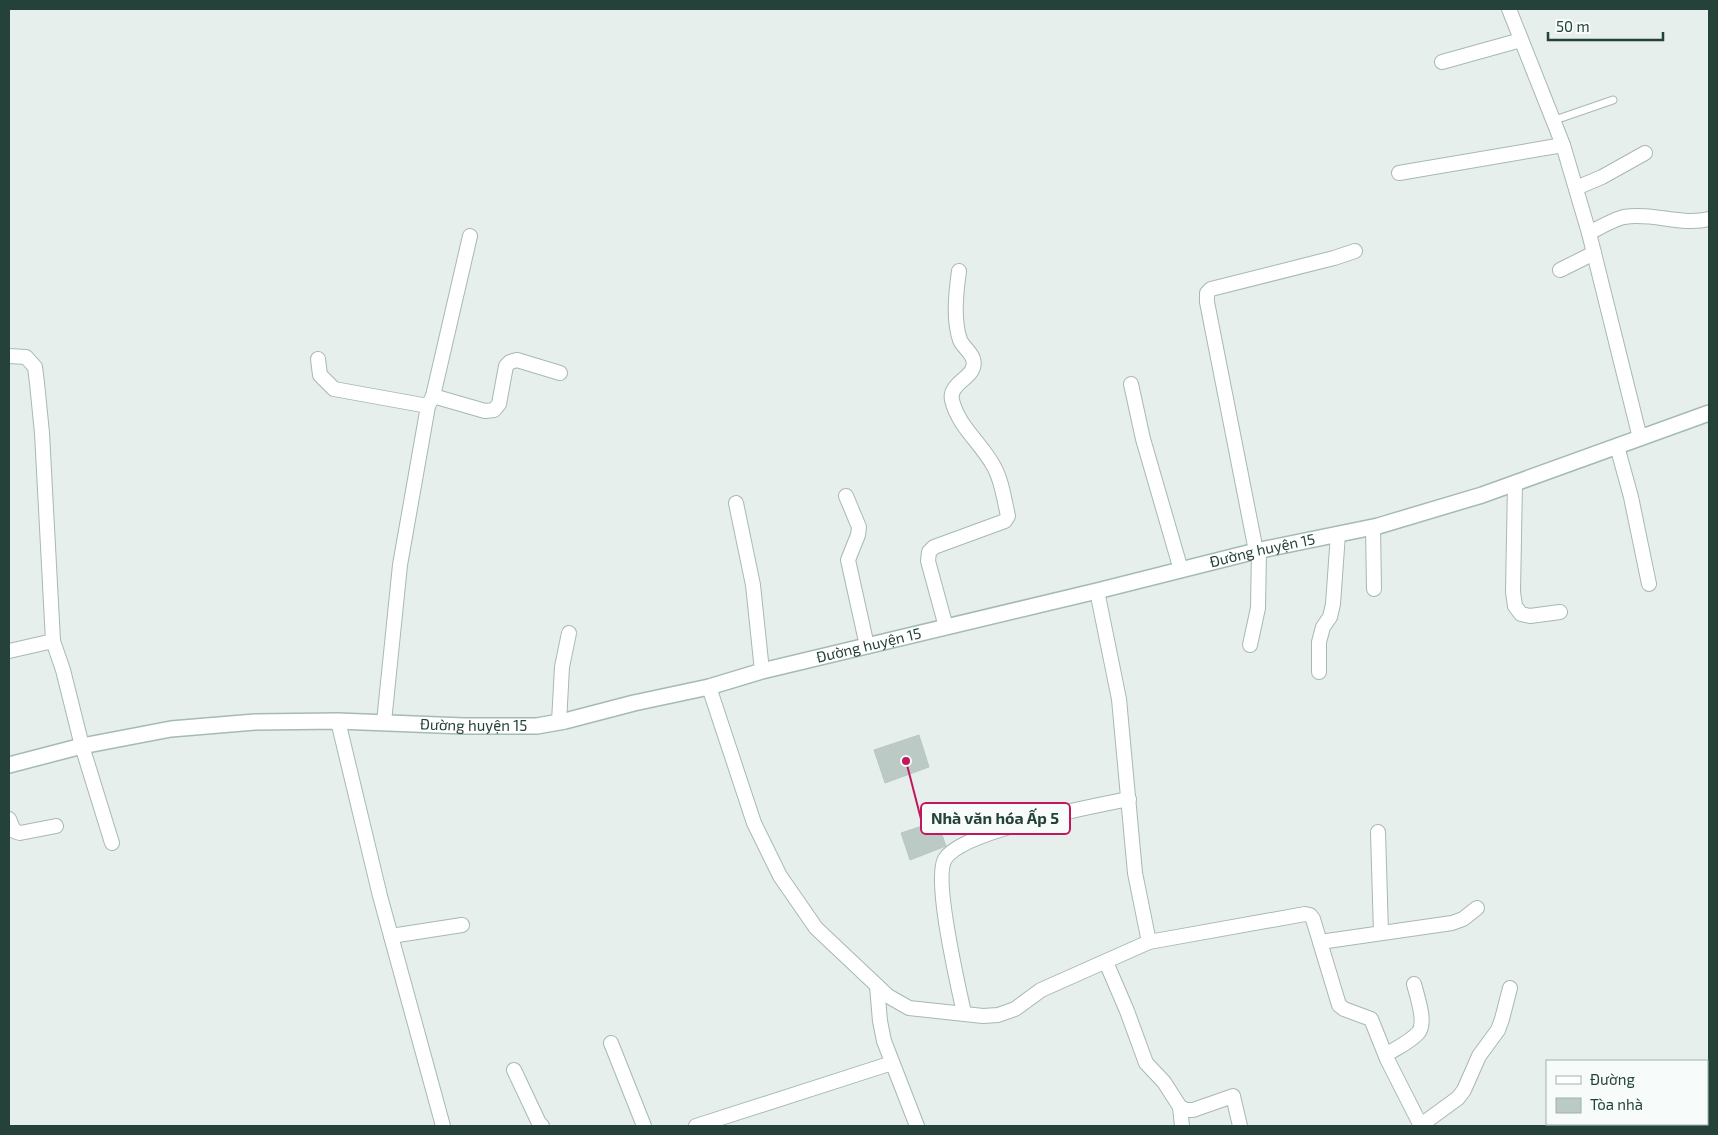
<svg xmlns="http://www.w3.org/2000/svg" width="1718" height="1135" viewBox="0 0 1718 1135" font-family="'Exo 2',sans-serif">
<rect width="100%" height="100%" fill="#e6efeb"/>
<g fill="#bbcac4" stroke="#b8c9c2">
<path d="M919,735L929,767L885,783L874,750Z"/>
<path d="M937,821L946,846L910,860L901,833Z"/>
</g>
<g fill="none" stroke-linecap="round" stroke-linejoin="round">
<defs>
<path id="lane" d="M1555,120L1613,100"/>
<g id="street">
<path d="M1509,9L1563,145L1589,233L1640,438"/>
<path d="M1442,62L1521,40"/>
<path d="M1399,173L1563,145"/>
<path d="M1576,188L1602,177L1645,153"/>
<path d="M1589,233C1599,228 1614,219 1624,217C1653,212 1681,226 1709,219"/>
<path d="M1560,270L1594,253"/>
<path d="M9,356L26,357L35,367L37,383L42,433L53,641"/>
<path d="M318,359L320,375L334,389L428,406"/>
<path d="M1131,384L1143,439L1181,570"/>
<path d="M433,396L485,411L494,410L499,404L506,366L510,362L517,360L560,373"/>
<path d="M1617,446L1631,497L1649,584"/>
<path d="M1515,483L1513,592L1515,606L1521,614L1530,616L1560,612"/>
<path d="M846,496L859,527L858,535L848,560L867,646"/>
<path d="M736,503L753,585L762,671"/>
<path d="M1373,527L1374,589"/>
<path d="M1256,551L1207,302V293L1211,289L1334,258L1355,251"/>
<path d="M1097,591L1119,699L1135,873L1149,942L1305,914L1310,915L1313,919L1339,1005L1344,1009L1371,1019L1387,1059L1421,1126"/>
<path d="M946,627L928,561L929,552L934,547L1005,521L1008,516C1004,499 1002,480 993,465C981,443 958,426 952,400C948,382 979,377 973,359C971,352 963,347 960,340C953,319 956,293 959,271"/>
<path d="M1250,645L1258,608L1259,550"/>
<path d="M9,651L53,641L63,670L82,746L112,843"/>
<path d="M1319,672V642L1323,627L1330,617L1333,604L1338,534"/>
<path d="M709,687L754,823L780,876L816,928L888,996L909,1008L983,1016L998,1015L1015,1009L1041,990L1149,942"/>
<path d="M338,721L380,896L443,1126"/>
<path d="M384,722L400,565L428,406L433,396L470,236"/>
<path d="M559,722L562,667L569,633"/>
<path d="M9,819L14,831L20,833L56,826"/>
<path d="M1378,832L1381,933"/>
<path d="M391,936L462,925"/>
<path d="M1320,942L1452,923L1463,919L1477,908"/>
<path d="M1106,962L1127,1011L1146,1063L1164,1082L1180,1107L1186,1110H1193L1233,1096L1240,1126"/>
<path d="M877,986L880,1021L884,1041L917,1126"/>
<path d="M964,1013C958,985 933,879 945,859C961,831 1094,806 1129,799"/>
<path d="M611,1043L644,1126"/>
<path d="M1386,1055C1396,1048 1410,1042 1418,1033C1427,1023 1417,996 1414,984"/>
<path d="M514,1070L539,1123L542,1126"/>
<path d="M1180,1107L1182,1126"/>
<path d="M1421,1125L1458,1098L1464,1090L1479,1056L1498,1030L1502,1019L1510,988"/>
<path d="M696,1126L892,1063"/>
</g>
<g id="secondary">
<path id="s1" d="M9,765L82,746L171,729L255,722L338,721L464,726H537L565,721L634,703L709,687L762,671L1097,591L1256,551L1378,526L1482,495L1709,413"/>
</g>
</defs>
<use href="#lane" stroke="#a8b8b2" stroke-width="9"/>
<use href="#street" stroke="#a8b8b2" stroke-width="16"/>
<use href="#secondary" stroke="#a4bbb3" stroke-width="18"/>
<use href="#lane" stroke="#fff" stroke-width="7"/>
<use href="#street" stroke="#fff" stroke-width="14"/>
<use href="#secondary" stroke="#fff" stroke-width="15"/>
</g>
<g text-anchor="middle" stroke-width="4" stroke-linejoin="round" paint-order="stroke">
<g font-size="15" fill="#24423a" stroke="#f7fbf9">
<text dy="5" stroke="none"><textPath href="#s1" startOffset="1279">Đường huyện 15</textPath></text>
<text dy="5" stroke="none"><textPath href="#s1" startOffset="874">Đường huyện 15</textPath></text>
<text dy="5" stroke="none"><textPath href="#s1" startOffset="469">Đường huyện 15</textPath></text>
</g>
</g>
<path fill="none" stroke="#c2185b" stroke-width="2" d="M906 761L921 819"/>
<circle fill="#c2185b" stroke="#f7fbf9" stroke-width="2" cx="906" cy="761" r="5"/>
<rect fill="#f7fbf9" stroke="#c2185b" stroke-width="2" x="921" y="803" width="149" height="31" rx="5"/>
<g font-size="16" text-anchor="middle" font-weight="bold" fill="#24423a">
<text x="995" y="824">Nhà văn hóa Ấp 5</text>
</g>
<rect width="1718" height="1135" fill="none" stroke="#24423a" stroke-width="20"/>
<rect x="1546" y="1060" width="162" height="65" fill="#f7fbf9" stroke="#a3b1ad"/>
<rect x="1556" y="1076" width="25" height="8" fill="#ffffff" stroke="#a3b1ad"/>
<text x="1590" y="1085" font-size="15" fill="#24423a">Đường</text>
<rect x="1556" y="1098" width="25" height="15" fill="#bbcac4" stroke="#a3b1ad"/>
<text x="1590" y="1110" font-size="15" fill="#24423a">Tòa nhà</text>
<path d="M1548 32v8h115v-8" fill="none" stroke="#24423a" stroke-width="2.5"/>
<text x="1556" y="32" font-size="15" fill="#24423a" stroke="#f7fbf9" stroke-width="4" paint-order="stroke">50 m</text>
</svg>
